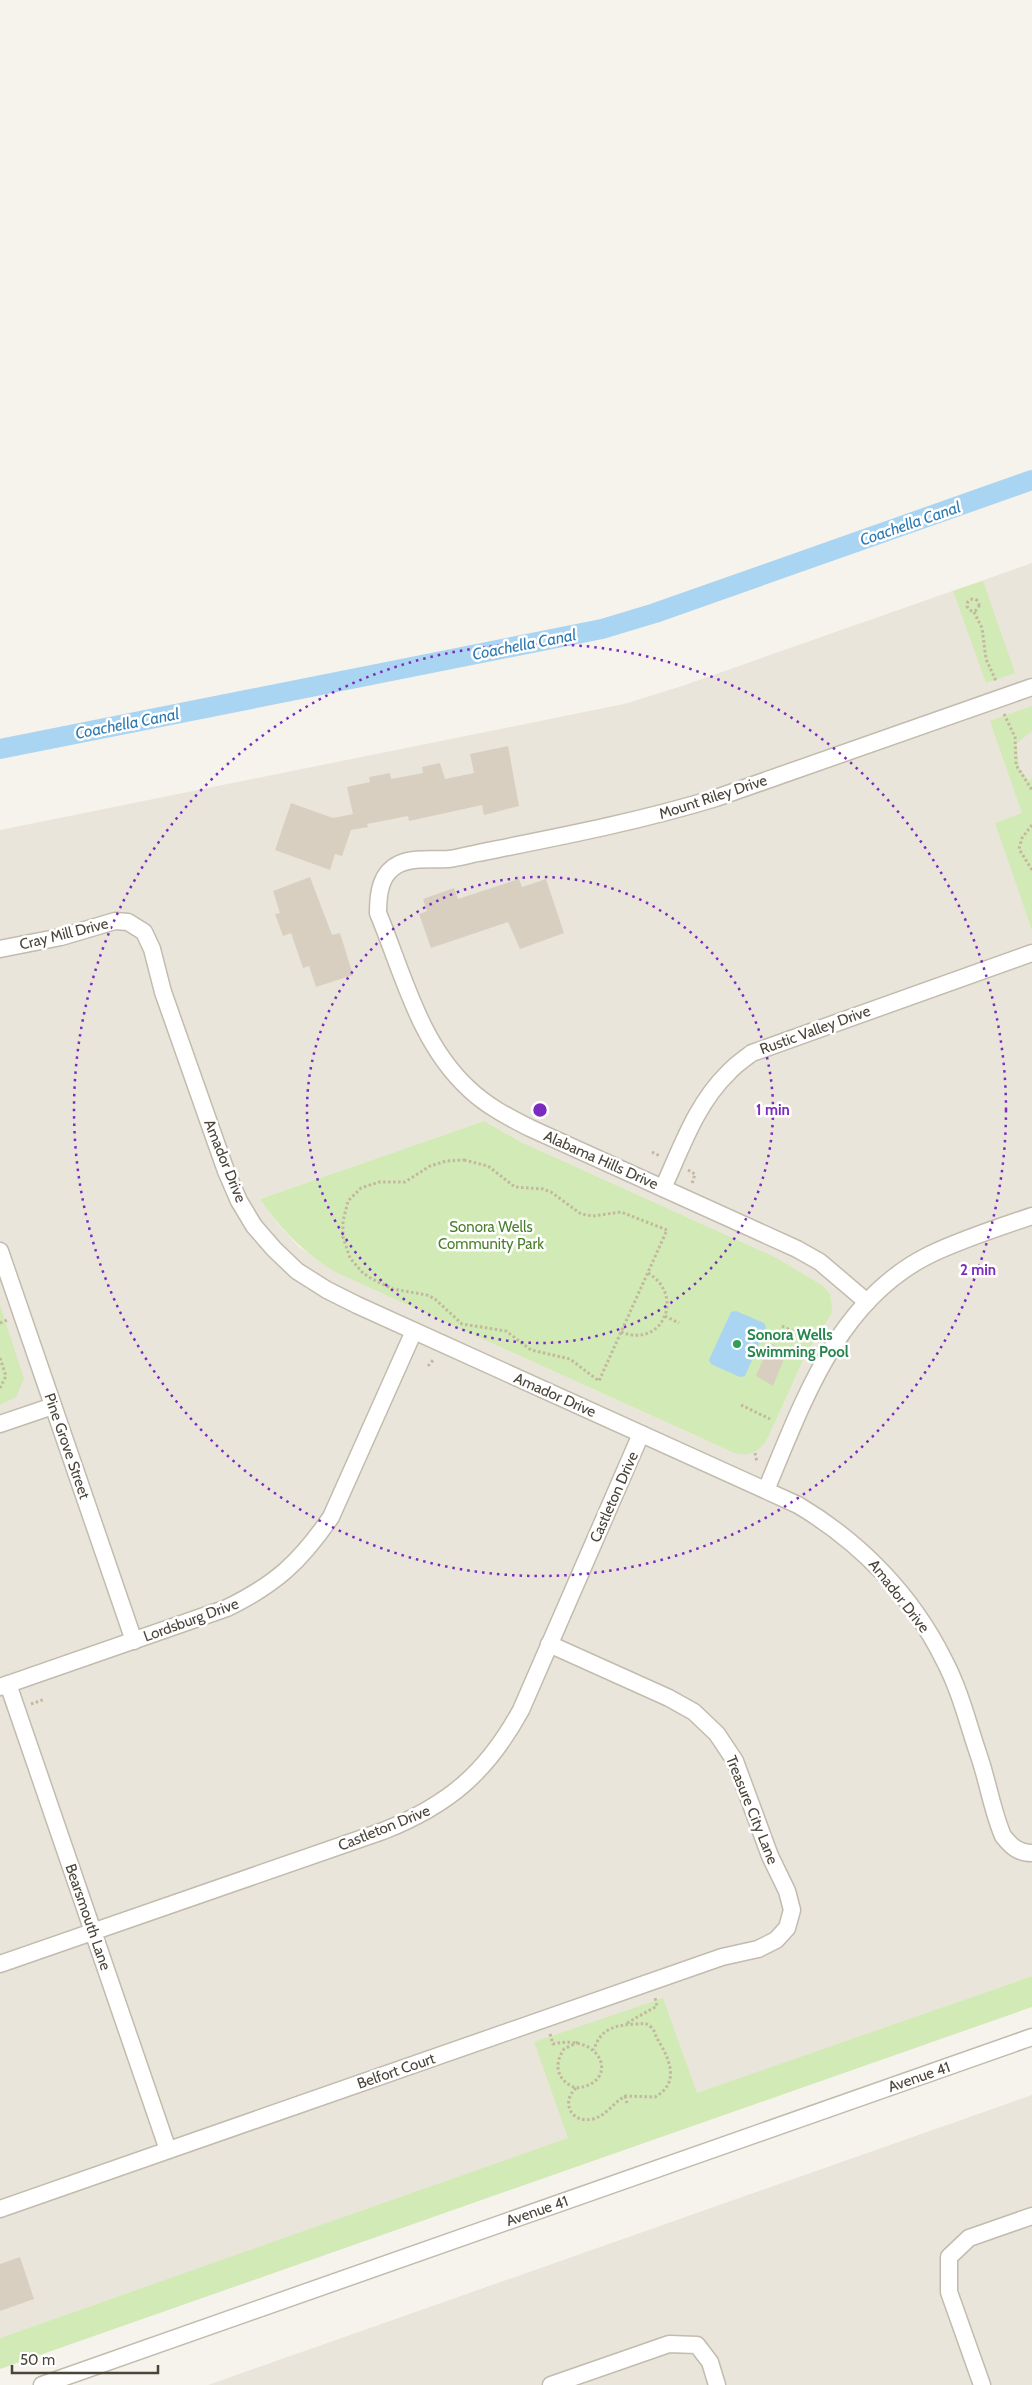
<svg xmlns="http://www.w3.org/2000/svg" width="1032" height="2385" viewBox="0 0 1032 2385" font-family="Cabin,sans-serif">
<rect width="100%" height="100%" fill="#f6f3ec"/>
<g fill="#eae5da" fill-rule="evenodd">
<path d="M1032,563V1976L0,2338V830L624,704L679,687ZM484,1121L521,1142L775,1257L822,1285L831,1298V1315L805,1356L767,1440L760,1448L748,1454L734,1453L337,1273L299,1247L278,1224L260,1199Z"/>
<path d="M1032,2095V2385H208Z"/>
</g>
<g fill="#d2eab5">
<path d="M983,581L1015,673L986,683L953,591Z"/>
<path d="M1032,706V731L1017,743L1019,768L1029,781L1032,778V930L995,823L1022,813L990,721Z"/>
<path d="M484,1121L521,1142L775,1257L822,1285L830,1294L832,1307L831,1315L805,1356L767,1440C759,1452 747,1457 734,1453L337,1273C304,1253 281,1230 260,1199Z"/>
<path d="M0,1305L24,1379L16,1397L0,1405Z"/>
<path d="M1032,1976V2007L0,2369V2338L568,2138L534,2042L663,1998L697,2093Z"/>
</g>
<path fill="#a9d4f2" d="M736,1311L764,1323L766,1328L745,1376L740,1377L711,1364L709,1360L731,1312Z"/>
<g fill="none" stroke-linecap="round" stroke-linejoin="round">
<path stroke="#a9d4f2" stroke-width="20" d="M0,749L602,629L655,613L1032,480"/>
</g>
<g fill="#d8cfc1">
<path d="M508,746L519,806L484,815L482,805L409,821L408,816L367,824L368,827L351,830L342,856L335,854L330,870L275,850L291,803L333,818L353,814L347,787L370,782L369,777L390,773L391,779L423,773L422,767L440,763L445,779L474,773L470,754Z"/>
<path d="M310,877L332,935L340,933L353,975L316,987L309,966L303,968L291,933L283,936L275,914L280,913L273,891Z"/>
<path d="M519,879L522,887L546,879L564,933L520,949L508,922L431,948L419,914L427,911L423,899L454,888L458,899Z"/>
<path d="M770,1343L787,1351L773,1386L756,1376Z"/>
<path d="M20,2257L34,2299L0,2311V2264Z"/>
</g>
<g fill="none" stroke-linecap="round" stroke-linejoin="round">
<defs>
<g id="minor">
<path d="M0,949L61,937L115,921L128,922L144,932L152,949L163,992L226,1171L239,1201L254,1226L274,1249L297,1271L327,1290L357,1305L798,1505C860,1542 912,1595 944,1660C960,1690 968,1724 979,1756C988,1782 992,1810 1003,1836C1011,1846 1018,1853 1032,1853"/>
<path d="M663,1188C681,1149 696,1104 728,1073C735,1065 744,1059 752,1053L1032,953"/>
<path d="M0,1251L134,1641"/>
<path d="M867,1302L820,1262L797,1249L530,1128C508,1117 487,1106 469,1089C419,1043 403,973 378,913C378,894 380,873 399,864C414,857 433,860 448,859C458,858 468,855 478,853C558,837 637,822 716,798L1032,687"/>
<path d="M0,1424L53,1406"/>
<path d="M766,1490C803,1402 837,1301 929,1255C962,1239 997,1228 1032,1216"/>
<path d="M8,1684L168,2150"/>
<path d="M0,1687L227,1608C276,1584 300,1562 331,1517L414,1331"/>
<path d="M0,1964L383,1831C449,1805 487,1772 521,1710L641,1434"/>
<path d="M0,2209L722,1957L758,1949L776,1940L787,1928L792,1910L787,1891L770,1856L735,1761L717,1734L694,1712L669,1698L549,1644"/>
<path d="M42,2385L1032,2037"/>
<path d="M551,2385L669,2344L697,2345L710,2362L717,2385"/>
<path d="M982,2385L949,2292V2257L969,2238L1032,2216"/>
</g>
</defs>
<use href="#minor" stroke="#c2bbae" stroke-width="19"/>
<g stroke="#c4b79f" stroke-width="3" stroke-dasharray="2.5 2.5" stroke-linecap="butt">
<circle cx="973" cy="605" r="6"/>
<path d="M974,612L982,628L986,659L996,681"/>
<path d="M1004,714L1015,737L1016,765L1032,790"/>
<path d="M1032,825L1022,838L1019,849L1032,870"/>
<path d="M652,1152L660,1156"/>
<path d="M464,1160L488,1166L515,1187L543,1189L551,1192L581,1214L593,1216L621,1212L667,1230L599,1381L570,1359L531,1350L506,1331L462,1324L435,1299L427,1295L393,1289L372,1279L363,1273L350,1258L343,1237V1221L348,1201L361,1188L379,1182H405L430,1166L446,1161Z"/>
<path d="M688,1170L695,1174L692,1184"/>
<path d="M665,1316L679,1323"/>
<path d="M0,1323L7,1320"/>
<path d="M782,1326L807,1338"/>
<path d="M621,1332C662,1349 686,1296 648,1273"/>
<path d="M0,1358L6,1376L0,1388"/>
<path d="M428,1366L434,1359"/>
<path d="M741,1405L770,1419"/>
<path d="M755,1453L757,1462"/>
<path d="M31,1704L45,1699"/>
<path d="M627,2023L657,2006L655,1998"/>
<path d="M550,2034L553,2044C604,2032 620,2084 576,2088C557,2081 553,2065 564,2049L578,2042"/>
<path d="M576,2088C560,2103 572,2124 593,2119C607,2115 613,2103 625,2096L655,2097C680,2083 670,2060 658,2040C655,2036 655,2030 651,2027C646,2022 642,2024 636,2024C616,2025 600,2028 594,2050"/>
<path d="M625,2096L627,2103"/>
</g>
<use href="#minor" stroke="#fff" stroke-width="16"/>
</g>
<g fill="none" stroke="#7b2cbf" stroke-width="2.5" stroke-dasharray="2.5 5">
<circle cx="540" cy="1110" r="233"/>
<circle cx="540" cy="1110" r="466"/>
</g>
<circle fill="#2e9e5b" stroke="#fff" stroke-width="2" cx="737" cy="1344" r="5"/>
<g text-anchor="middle" stroke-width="5" stroke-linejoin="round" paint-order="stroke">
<g font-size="15" fill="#4b4439" stroke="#fff">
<text transform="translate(713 797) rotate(-18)" y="5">Mount Riley Drive</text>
<text transform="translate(64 934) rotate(-14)" y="5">Cray Mill Drive</text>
<text transform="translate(815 1030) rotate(-20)" y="5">Rustic Valley Drive</text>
<text transform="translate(601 1160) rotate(24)" y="5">Alabama Hills Drive</text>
<text transform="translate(225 1161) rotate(68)" y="5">Amador Drive</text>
<text transform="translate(555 1395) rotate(24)" y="5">Amador Drive</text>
<text transform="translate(67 1446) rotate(71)" y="5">Pine Grove Street</text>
<text transform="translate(614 1497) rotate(-66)" y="5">Castleton Drive</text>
<text transform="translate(899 1596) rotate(52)" y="5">Amador Drive</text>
<text transform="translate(191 1620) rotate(-20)" y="5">Lordsburg Drive</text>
<text transform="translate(752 1810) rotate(68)" y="5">Treasure City Lane</text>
<text transform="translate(384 1828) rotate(-22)" y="5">Castleton Drive</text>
<text transform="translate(88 1917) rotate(71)" y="5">Bearsmouth Lane</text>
<text transform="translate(396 2071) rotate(-19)" y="5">Belfort Court</text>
<text transform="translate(919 2077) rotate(-19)" y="5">Avenue 41</text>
<text transform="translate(537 2211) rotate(-19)" y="5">Avenue 41</text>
</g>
<g font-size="15" fill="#4a7f2a" stroke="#fff">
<text x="491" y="1232">Sonora Wells<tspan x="491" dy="17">Community Park</tspan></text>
</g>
<g font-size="15" font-weight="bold" fill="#27864d" stroke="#fff" text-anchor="start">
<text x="747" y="1340">Sonora Wells<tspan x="747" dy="17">Swimming Pool</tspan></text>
</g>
<g font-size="16" font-style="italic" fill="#2e7ab2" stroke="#fff">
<text transform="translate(910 523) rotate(-19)" y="6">Coachella Canal</text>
<text transform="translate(524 644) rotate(-11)" y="6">Coachella Canal</text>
<text transform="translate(127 723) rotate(-11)" y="6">Coachella Canal</text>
</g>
</g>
<circle cx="540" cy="1110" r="8" fill="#7b2cbf" stroke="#fff" stroke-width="2.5"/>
<g font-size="15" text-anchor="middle" font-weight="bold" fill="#7b2cbf" stroke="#fff" stroke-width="5" stroke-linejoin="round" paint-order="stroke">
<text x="773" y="1115">1 min</text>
<text x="978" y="1275">2 min</text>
</g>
<path d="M12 2365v8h146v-8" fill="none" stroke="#4b4439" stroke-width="2.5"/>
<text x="20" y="2365" font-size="15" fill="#4b4439" stroke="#ffffff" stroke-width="4" paint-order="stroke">50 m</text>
</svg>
